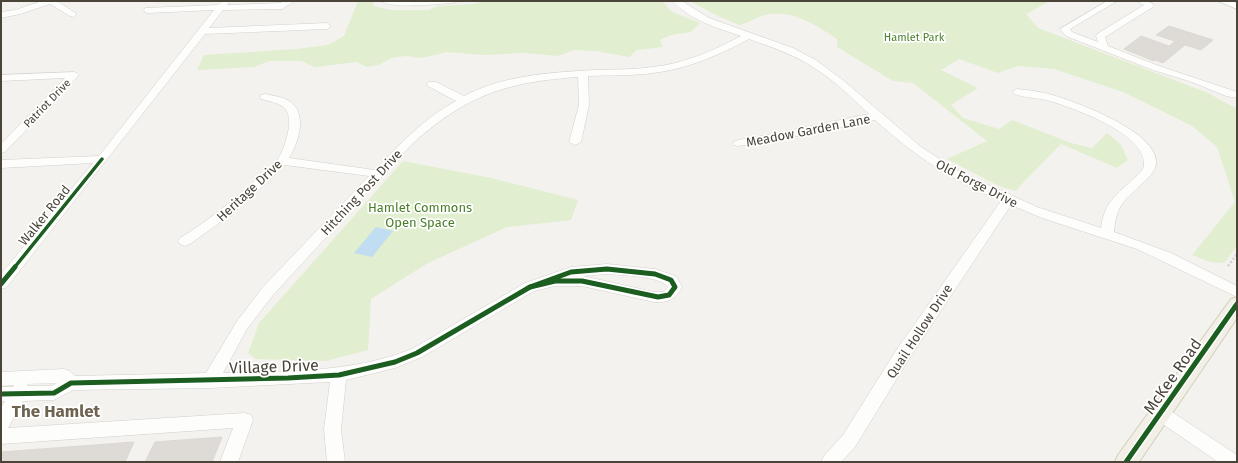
<svg xmlns="http://www.w3.org/2000/svg" width="1238" height="463" viewBox="0 0 1238 463" font-family="'Fira Sans',sans-serif">
<rect width="100%" height="100%" fill="#f4f2ee"/>
<g fill="#e1eecf">
<path d="M358,1H372L374,6L390,10H428L438,6L474,4L486,1H662L672,12L700,23L691,32L671,35L660,40L663,47L637,50L629,57L596,51L574,50L558,56L526,53L483,55L447,52L421,58L406,56L391,58L379,65L366,67L357,62L315,67L301,61H269L254,67L197,70L204,55L297,49L328,45L344,36Z"/>
<path d="M690,1H1050L1026,14L1038,28L1208,93L1237,109V246L1224,263L1210,262L1192,255L1235,202L1217,147L1192,126L1123,92L1054,69L1018,66L998,73L959,59L941,70L978,88L951,105L963,118L999,129L1012,120L1071,143L1092,148L1107,133L1121,145L1128,160L1117,168L1061,144L1015,191L999,186L947,159L987,141L913,83L893,81L837,47V39C816,25 788,7 762,16C754,18 747,24 739,25L716,15Z"/>
<path d="M403,161L491,178L578,200L571,220L507,227L428,263L371,299L368,350L326,361L256,359L248,353L259,323Z"/>
</g>
<path fill="#c0ddf1" d="M376,227L393,231L372,257L354,253Z"/>
<g fill="#dedbd6" stroke="#dcd9d4">
<path d="M1169,26L1213,40L1201,50L1185,45L1163,63L1155,60L1154,61L1124,49L1141,36L1169,46L1175,41L1156,35Z"/>
<path d="M222,437L212,462H145L155,442Z"/>
<path d="M134,442L125,462H1V452Z"/>
</g>
<g fill="none" stroke-linecap="round" stroke-linejoin="round">
<defs>
<g id="minor">
<path d="M42,1H57L77,14L73,17L70,16L50,4L20,14L1,18V12L15,10Z"/>
<path d="M222,1H230L227,5L280,3L285,1H295L282,9L223,10L209,28L327,23L331,26L327,29L205,34L6,288L1,289V274L93,163L1,168V160L99,156L214,10L148,13L145,12L144,10L145,8L218,5Z"/>
<path d="M381,1H457L453,3C439,4 390,9 381,1Z"/>
<path d="M673,1H682L709,18L793,48L816,60L844,81L921,147L958,171L1037,207L1101,228C1105,195 1125,191 1143,169C1154,136 1071,107 1047,100C1039,98 1016,97 1012,92L1017,89C1030,90 1043,92 1056,96C1078,103 1167,135 1155,168C1153,173 1148,178 1144,182C1124,201 1117,203 1114,232L1171,253L1237,286V297L1137,249L1042,218L1011,205L907,362L855,447L841,462H821L824,456L843,435L895,352L1001,201C950,179 916,157 875,120L773,141L738,146L734,145L732,143L738,140L773,134L869,114C850,96 831,77 808,64C789,53 769,46 749,39C719,55 687,69 653,73C631,76 610,75 588,76L589,105L581,142L575,145L569,142L579,105L578,77C506,82 467,95 413,143L273,295L247,329L223,373C288,371 351,373 412,349L525,283L571,267L607,264L655,269L676,276L682,287C676,299 668,303 654,302L582,286H555L534,291L422,357L395,368L346,380L341,429L345,462H327L324,429L330,382L210,388L73,390L54,400L23,401L8,428L245,413L251,415L253,420L238,462H220L233,428L1,444V408L5,401H1V387H13L14,385L1,386V372L64,369L70,371L75,376L206,373L237,321L263,287L369,176L285,165L272,178L233,213L190,244L185,246L180,244L178,241L180,238C206,222 229,204 251,184C260,176 271,169 278,159C284,150 287,138 289,127C291,105 280,104 261,99L260,97L261,95L265,94C274,96 285,97 292,103C307,116 298,144 289,158L375,170C400,144 424,118 456,101L428,86L427,84L428,82H436L464,96C504,75 553,72 597,70C616,69 634,70 652,67C683,64 713,51 741,36C718,28 689,20 673,1ZM607,274C620,275 661,276 668,287L663,292H654L583,276ZM57,383L52,386H28L27,384Z"/>
<path d="M1107,1H1117L1070,29L1072,32L1098,42L1096,36L1097,34L1144,5L1136,1C1142,1 1149,0 1154,5L1153,7L1105,37L1108,46L1159,66L1237,92V98L1226,96L1192,82L1153,70L1066,36L1060,29Z"/>
<path d="M1218,1H1230L1237,3V9Z"/>
<path d="M74,72L77,73L79,75L77,77L5,152L1,153V144L65,78L1,81V75Z"/>
<path d="M1160,406L1166,408L1237,455V462H1218L1154,418L1152,413L1154,408Z"/>
</g>
<path id="major" d="M1237,297V318L1139,462H1115L1118,455L1231,299Z"/>
</defs>
<use href="#minor" stroke="#d2d0cb" stroke-width="1"/>
<use href="#major" stroke="#d6cebb" stroke-width="2"/>
<path stroke="#d3d2cc" stroke-width="2.5" stroke-dasharray="2 2" stroke-linecap="butt" d="M1228,266L1237,254"/>
<use href="#minor" fill="#fdfdfc" fill-rule="evenodd"/>
<use href="#major" fill="#f2efe6" fill-rule="evenodd"/>
<defs>
<path id="cycleway-far1" d="M14,268L102,159"/>
<g id="cycleway">
<path d="M607,269L655,274L671,280L675,287L669,295L658,297L582,281H555L530,287L571,272Z"/>
<path d="M1,284L15,267"/>
<path d="M1,394L54,393L71,383L288,378L339,375L395,362L417,353L530,287"/>
<path d="M1126,462L1237,304"/>
</g>
</defs>
<use href="#cycleway-far1" stroke="#fff" stroke-width="6"/>
<use href="#cycleway" stroke="#fff" stroke-width="8"/>
<use href="#cycleway-far1" stroke="#1b5e20" stroke-width="3.5"/>
<use href="#cycleway" stroke="#1b5e20" stroke-width="5"/>
</g>
<g text-anchor="middle" stroke-width="3.5" stroke-linejoin="round" paint-order="stroke">
<g font-size="11" fill="#4a7f2a" stroke="#fff">
<text x="914" y="41">Hamlet Park</text>
</g>
<g font-size="11" fill="#4b4439" stroke="#fff">
<text transform="translate(47 103) rotate(-46)" y="4">Patriot Drive</text>
</g>
<g font-size="13" fill="#4b4439" stroke="#fff">
<text transform="translate(808 130) rotate(-11)" y="5">Meadow Garden Lane</text>
<text transform="translate(977 183) rotate(27)" y="5">Old Forge Drive</text>
<text transform="translate(249 190) rotate(-43)" y="5">Heritage Drive</text>
<text transform="translate(361 192) rotate(-47)" y="5">Hitching Post Drive</text>
<text transform="translate(44 215) rotate(-51)" y="5">Walker Road</text>
<text transform="translate(919 331) rotate(-57)" y="5">Quail Hollow Drive</text>
</g>
<g font-size="13" fill="#4a7f2a" stroke="#fff">
<text x="420" y="212">Hamlet Commons<tspan x="420" dy="15">Open Space</tspan></text>
</g>
<g font-size="16" fill="#4b4439" stroke="#fff">
<text transform="translate(274 366) rotate(-2)" y="6">Village Drive</text>
<text transform="translate(1172 376) rotate(-55)" y="6">McKee Road</text>
</g>
<g font-size="17" font-weight="bold" fill="#6e6250" stroke="#fff">
<text x="56" y="417">The Hamlet</text>
</g>
</g>
<rect width="1238" height="463" fill="none" stroke="#4b4439" stroke-width="4"/>
</svg>
